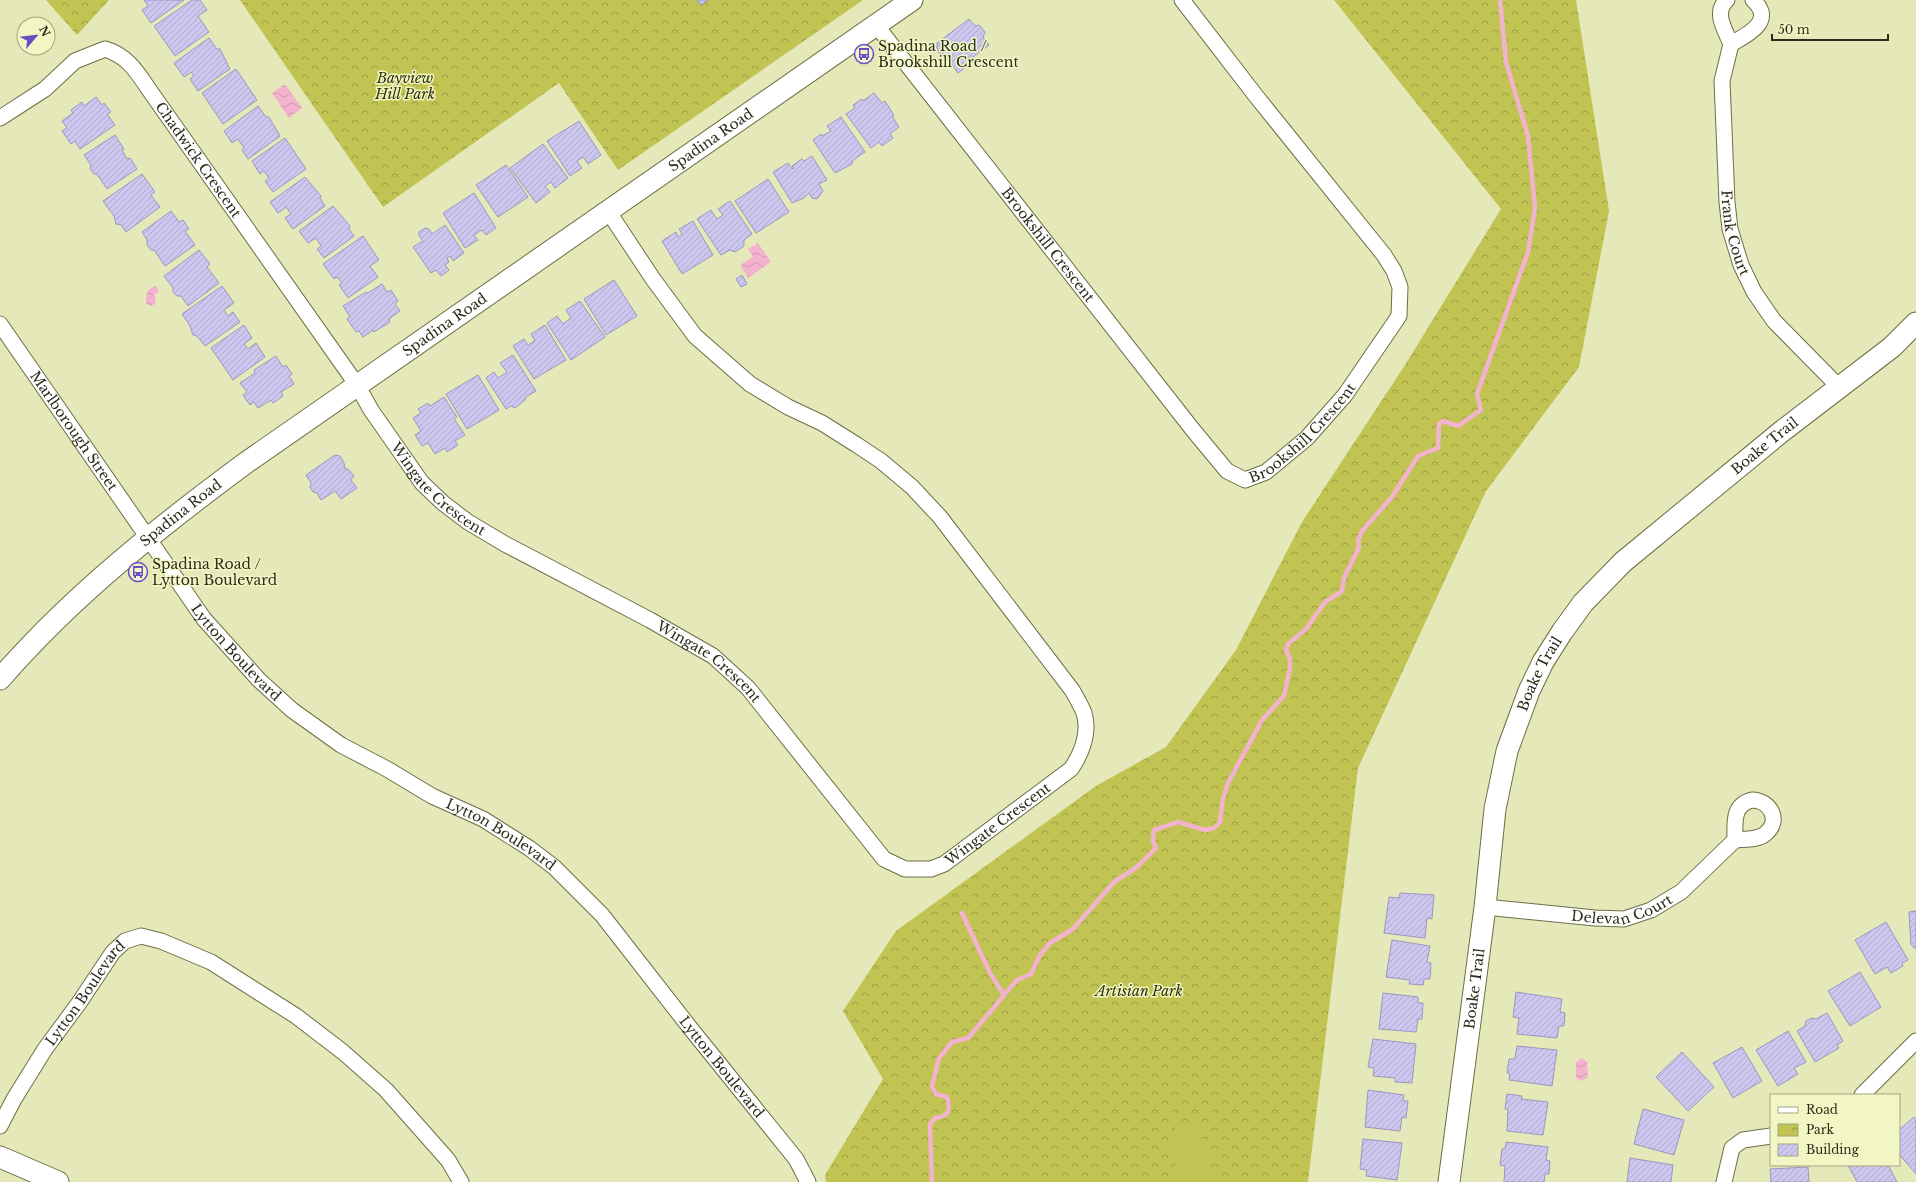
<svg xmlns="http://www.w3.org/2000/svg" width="1916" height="1182" viewBox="0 0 1916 1182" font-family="'Libre Baskerville',serif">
<defs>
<pattern id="park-crowns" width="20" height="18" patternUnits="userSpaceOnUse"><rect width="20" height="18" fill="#c1c453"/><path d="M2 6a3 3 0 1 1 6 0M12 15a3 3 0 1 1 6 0" fill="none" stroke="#9d9f44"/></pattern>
<pattern id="water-waves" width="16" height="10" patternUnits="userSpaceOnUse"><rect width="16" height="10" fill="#f3b3cf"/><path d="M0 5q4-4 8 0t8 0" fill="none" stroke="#d09ab1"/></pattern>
<pattern id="building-hatch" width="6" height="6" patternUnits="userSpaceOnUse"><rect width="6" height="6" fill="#ccc7ef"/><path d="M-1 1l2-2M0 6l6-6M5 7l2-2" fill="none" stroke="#afabcc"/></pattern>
</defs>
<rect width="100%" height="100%" fill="#e5e8b8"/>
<g fill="url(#park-crowns)">
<path d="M46,0H109L77,35Z"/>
<path d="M240,0H863L618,170L559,83L383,207Z"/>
<path d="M1334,0H1576L1609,211L1579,367L1486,491L1358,768L1308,1182H826L825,1175L883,1079L843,1011L896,931L1096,786L1166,747L1236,650L1302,522L1405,365L1501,209Z"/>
</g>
<path fill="#c1c453" d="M1193,1124L1200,1130L1216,1182H1182L1169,1141L1170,1134L1176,1128Z"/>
<g fill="url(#water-waves)">
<path d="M285,84L302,108L289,118L272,93Z"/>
<path d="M758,243L771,262L748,278L740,265L753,257L748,249Z"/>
<path d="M155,286L158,289V293L154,294L156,300L155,304L150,306L146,303C146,294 147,289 155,286Z"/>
<path d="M1582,1058L1587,1062L1588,1077L1582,1081L1576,1078V1062Z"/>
</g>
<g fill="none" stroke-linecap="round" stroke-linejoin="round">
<g stroke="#f3b3cf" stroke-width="4.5">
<path d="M962,913L990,973L1004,995"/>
<path d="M932,1182L930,1124L935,1118C949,1117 951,1109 947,1097L936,1094L932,1086L939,1058L952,1042L968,1038L1017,980L1031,974L1040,955L1050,943L1073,929L1114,882L1137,867L1156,848L1153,841L1154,830L1178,822L1205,830L1214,828L1220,822L1223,798L1228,783L1262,720L1284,696L1290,668V659L1286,650L1288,644L1306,629L1325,602L1342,591L1344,578L1359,547L1358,540L1362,531L1392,497L1418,456L1438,448L1439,424L1443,421L1458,426L1481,410L1477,394L1528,252L1535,208L1528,136L1506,62L1500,0"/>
</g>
</g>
<g fill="url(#building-hatch)" stroke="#9c96c1">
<path d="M144,0H184L151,23L142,10L148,6Z"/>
<path d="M192,0H200L207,10L198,16L209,32L175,56L154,26Z"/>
<path d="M697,0H708L701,5Z"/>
<path d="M969,19L975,26L979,25L985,32L983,37L989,45L973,57L975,60L958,73L945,55L939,53L937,48V43Z"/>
<path d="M209,38L217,49H220L230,69L198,91L190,79L194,76L191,72L184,77L174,63Z"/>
<path d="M236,69L257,100L223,124L202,93Z"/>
<path d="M874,93L882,103L885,101L894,115L892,116L899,127L890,134L893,138L882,146L879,142L871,148L846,114L855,108L853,105L862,99L863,101Z"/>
<path d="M96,97L102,105L104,103L111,112L107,114L115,125L80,149L75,141L71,144L62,131L67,128L62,121L73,113L71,110L82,102L84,106Z"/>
<path d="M258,106L266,117H269L280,136L248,159L242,150L244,148L238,139L232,143L224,131Z"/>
<path d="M841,117L865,152L853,160L852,164L835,173L813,140L821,134L822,136L831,131L827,126Z"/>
<path d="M579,121L601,155L588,164L583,157L577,161L582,168L570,176L547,141Z"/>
<path d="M115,135L124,149L122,150L127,159L130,158L137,169L107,189L97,174H94L90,169L91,165L84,155Z"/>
<path d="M285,138L306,169L273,192L265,181L269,178L264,171L260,174L252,161Z"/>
<path d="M543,144L568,178L555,188L551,182L545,186L550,192L536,203L510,168Z"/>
<path d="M812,156L827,180L819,184L823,191L817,199L812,198L809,193L804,198L792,203L773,172L788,163L793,169L794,168L792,166L802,159L804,161Z"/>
<path d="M506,165L528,197L498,217L476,185Z"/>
<path d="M142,174L155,192L151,195L160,207L126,232L121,225L116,224L114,216L103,201Z"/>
<path d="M305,177L321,196L320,198L325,206L293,229L285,218L291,214L286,207L278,213L270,202Z"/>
<path d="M768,179L789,212L756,233L735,201Z"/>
<path d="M474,193L496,228L486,235L482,230L474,235L478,240L465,248L443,213Z"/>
<path d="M730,201L752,234L744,240V246L735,252L730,250L721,255L697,219L711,210L717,219L723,215L718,209Z"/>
<path d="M333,206L350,226L349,229L354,236L324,258L317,249L321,246L316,238L308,243L299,231Z"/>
<path d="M171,211L179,222L183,220L189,229L185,231L195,245L165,266L154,250H151L147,245V240L142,232Z"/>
<path d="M693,221L713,255L682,274L662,241L676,232L678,237L682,234L679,229Z"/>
<path d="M445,225L464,253L453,261L450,256L447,258L449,262L445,265L449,270L441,276L436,270L431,273L413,247L423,241L419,236V232L425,228L429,229L432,234Z"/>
<path d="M363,236L379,260L370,266L378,277L348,298L339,285L342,283L337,277L334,279L323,264Z"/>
<path d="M199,250L210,264L207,267L219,283L188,306L181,296H177L173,292V288L164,276Z"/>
<path d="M742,275L747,284L741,287L736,279Z"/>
<path d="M614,280L637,316L606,335L584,299Z"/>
<path d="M382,284L387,292L391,290L398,301L395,304L400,311L389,319L390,322L374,332L373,330L363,337L359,331L356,332L347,319L350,317L343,306L366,292L368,293Z"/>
<path d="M222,286L234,303L224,310L228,316L233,312L240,322L205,346L197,336L193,335L190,326L182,314Z"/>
<path d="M580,301L605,337L571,360L547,323L557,316L563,324L571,318L566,310Z"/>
<path d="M244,325L252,338L244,344L248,349L256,343L265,357L233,380L211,348Z"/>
<path d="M545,325L566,360L534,379L513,346L524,339L528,345L535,341L531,334Z"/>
<path d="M513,355L536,391L526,397L525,400L515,408L511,406L506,409L486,378L494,372L498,378L507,372L500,363Z"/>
<path d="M276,356L283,367L286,365L292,374L289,376L294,384L281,392L283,396L273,403L271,400L258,408L254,402L250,405L243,395L247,392L240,383L255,373L254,370Z"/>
<path d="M478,375L499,410L467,429L446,394Z"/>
<path d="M444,397L457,417L454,419L465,435L455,441L458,445L447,452L445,448L435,454L428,443L422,446L415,435L421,431L413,418L421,413L418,409L428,403L430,406Z"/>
<path d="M335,455L340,456L344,463L345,469H348L354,476L351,480L357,488L341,499L335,491L321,500L317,493L313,492L310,487L311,483L306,475Z"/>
<path d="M1400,893L1434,895L1432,919L1427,918L1425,938L1384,933L1389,897L1399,898Z"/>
<path d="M1916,911V948H1914L1911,944L1909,912Z"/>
<path d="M1886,922L1908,960L1902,963L1903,966L1891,973L1887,967L1875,974L1855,940Z"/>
<path d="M1392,940L1430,946L1427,962L1431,963L1430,979H1424L1423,985L1409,984L1410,980L1386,977Z"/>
<path d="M1860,972L1881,1007L1850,1026L1828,991Z"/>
<path d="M1516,992L1562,999L1560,1012L1565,1013L1564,1026H1559L1557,1038L1517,1034L1519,1018L1513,1017Z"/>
<path d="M1383,993L1418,997V1003H1423L1422,1019H1418L1416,1032L1379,1029Z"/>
<path d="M1827,1013L1843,1041L1837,1045L1839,1048L1815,1062L1797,1031L1805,1026L1806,1021L1812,1018L1816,1019Z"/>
<path d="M1788,1031L1806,1062L1794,1068L1798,1074L1778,1086L1756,1050Z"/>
<path d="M1373,1039L1416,1044L1412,1083L1395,1082V1078L1373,1076L1374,1068L1368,1067Z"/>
<path d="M1517,1046L1557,1050L1552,1086L1509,1080L1510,1074L1507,1073L1509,1059H1515Z"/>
<path d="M1742,1047L1762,1081L1733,1098L1713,1063Z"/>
<path d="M1682,1052L1714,1087L1688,1111L1656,1077Z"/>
<path d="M1368,1090L1404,1095L1403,1101H1408L1406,1118L1402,1117L1400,1131L1365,1127Z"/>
<path d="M1507,1094L1522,1096L1521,1099L1548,1102L1543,1135L1507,1131L1508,1109H1505Z"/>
<path d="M1643,1109L1684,1120L1674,1155L1634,1144Z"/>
<path d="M1914,1117L1916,1119V1174L1899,1154V1130Z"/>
<path d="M1363,1139L1402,1143L1397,1180L1366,1176L1367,1170L1360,1169Z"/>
<path d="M1506,1142L1548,1147L1546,1160L1550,1161L1549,1174H1545L1544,1182H1504L1505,1166L1500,1165L1502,1149H1505Z"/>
<path d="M1630,1158L1673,1165L1671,1182H1627Z"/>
<path d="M1848,1165H1888L1897,1182H1857Z"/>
<path d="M1808,1167L1809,1182H1771L1770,1169Z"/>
</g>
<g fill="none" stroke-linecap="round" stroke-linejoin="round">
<defs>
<g id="street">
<path d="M1727,0C1713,12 1725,30 1731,44C1747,35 1776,21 1753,0"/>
<path id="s1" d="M876,25L1193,430L1227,471L1245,480L1266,472L1307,438L1345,395L1399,316L1400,287L1394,271L1384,255L1256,96L1182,0"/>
<path id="s2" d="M1731,44L1722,81L1727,202L1730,229L1741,265L1754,292L1774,321L1839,387"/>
<path id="s3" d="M0,118L45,89L75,61L105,49C128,56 137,72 150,91L357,385L371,410L422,483L443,503L468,522L505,544L650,620L713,656L748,688L884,859L905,869H931L944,864L1071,769C1082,753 1090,732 1084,713C1081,705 1076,697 1072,690L940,517L912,487L881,461L857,445L822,423L788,407L750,384L695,336L653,279L608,211"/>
<path id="s4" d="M0,324L204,619L259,680L292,710L341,745L387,769L432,796L483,819L529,848L554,867L602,915L691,1029L796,1159L808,1182"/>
<path d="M1752,800C1770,800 1782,821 1765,834C1758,840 1744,839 1735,840C1735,823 1732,805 1752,800Z"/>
<path id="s5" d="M1485,907L1595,918L1624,919L1651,910L1681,892L1735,840"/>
<path d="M1862,1095L1916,1041"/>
<path id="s6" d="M0,1126L14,1099L45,1049L79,1003L113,952L125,941L141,936L161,941L211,962L296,1016L343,1052L386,1090L448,1160L461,1182"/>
<path d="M1724,1182L1732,1148L1743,1140L1771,1136"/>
</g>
<g id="secondary">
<path id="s7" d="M0,679C72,596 159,527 247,462L912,0"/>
<path d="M0,1157L58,1182"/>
<path id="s8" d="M1449,1182L1485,907L1495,809L1507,751L1529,691L1543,662L1562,632L1583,603L1623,562L1781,432L1892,347L1916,323"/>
</g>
</defs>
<use href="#street" stroke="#6d6f44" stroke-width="17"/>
<use href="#secondary" stroke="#6d6f44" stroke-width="23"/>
<use href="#street" stroke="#fff" stroke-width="15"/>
<use href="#secondary" stroke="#fff" stroke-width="21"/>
</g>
<defs>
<symbol id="bus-ring" viewBox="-11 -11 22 22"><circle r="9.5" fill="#f2f6c5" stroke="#6b4cc5" stroke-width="1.5"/><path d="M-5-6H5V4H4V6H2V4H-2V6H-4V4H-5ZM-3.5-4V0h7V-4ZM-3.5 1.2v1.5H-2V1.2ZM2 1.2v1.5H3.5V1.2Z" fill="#6b4cc5"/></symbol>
</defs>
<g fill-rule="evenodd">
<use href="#bus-ring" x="853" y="43" width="22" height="22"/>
<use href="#bus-ring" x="127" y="561" width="22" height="22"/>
</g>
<g text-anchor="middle" stroke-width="3" stroke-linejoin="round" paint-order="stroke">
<g font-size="14" fill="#2b2c1a" stroke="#f2f6c5" text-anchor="start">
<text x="878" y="51">Spadina Road /<tspan x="878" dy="16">Brookshill Crescent</tspan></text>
<text x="152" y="569">Spadina Road /<tspan x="152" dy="16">Lytton Boulevard</tspan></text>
</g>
<g font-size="14" font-style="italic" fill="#303100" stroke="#f2f6c5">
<text x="405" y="83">Bayview<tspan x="405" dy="16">Hill Park</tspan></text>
<text x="1139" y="996">Artisian Park</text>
</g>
<g font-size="14" fill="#2b2c1a" stroke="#f2f6c5">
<text dy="5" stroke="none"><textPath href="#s7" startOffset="894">Spadina Road</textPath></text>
<text dy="5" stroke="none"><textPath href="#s3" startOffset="274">Chadwick Crescent</textPath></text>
<text dy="5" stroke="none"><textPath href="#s2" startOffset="191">Frank Court</textPath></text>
<text dy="5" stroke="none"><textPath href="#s1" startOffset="279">Brookshill Crescent</textPath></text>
<text dy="5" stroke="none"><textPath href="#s7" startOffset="570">Spadina Road</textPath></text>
<text dy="5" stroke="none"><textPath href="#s1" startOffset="663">Brookshill Crescent</textPath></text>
<text dy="5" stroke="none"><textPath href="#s4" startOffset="130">Marlborough Street</textPath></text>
<text dy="5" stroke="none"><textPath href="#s8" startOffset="843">Boake Trail</textPath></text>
<text dy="5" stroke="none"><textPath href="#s3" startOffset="683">Wingate Crescent</textPath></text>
<text dy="5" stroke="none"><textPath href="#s7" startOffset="246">Spadina Road</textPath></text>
<text dy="5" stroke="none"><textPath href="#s4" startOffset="405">Lytton Boulevard</textPath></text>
<text dy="5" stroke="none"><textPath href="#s3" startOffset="1007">Wingate Crescent</textPath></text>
<text dy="5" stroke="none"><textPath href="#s8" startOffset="519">Boake Trail</textPath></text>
<text dy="5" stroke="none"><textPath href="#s3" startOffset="1403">Wingate Crescent</textPath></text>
<text dy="5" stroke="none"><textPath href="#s4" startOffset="729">Lytton Boulevard</textPath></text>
<text dy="5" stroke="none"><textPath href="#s5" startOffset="139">Delevan Court</textPath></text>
<text dy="5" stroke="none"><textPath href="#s8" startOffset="195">Boake Trail</textPath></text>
<text dy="5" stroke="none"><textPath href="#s6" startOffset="158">Lytton Boulevard</textPath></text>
<text dy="5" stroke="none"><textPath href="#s4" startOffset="1053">Lytton Boulevard</textPath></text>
</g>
</g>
<rect x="1770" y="1094" width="130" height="72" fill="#f2f6c5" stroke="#a2a581"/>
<rect x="1778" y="1107" width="20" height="6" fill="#ffffff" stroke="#a2a581"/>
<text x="1806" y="1114" font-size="12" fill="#2b2c1a">Road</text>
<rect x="1778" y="1124" width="20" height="12" fill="url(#park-crowns)" stroke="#a2a581"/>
<text x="1806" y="1134" font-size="12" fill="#2b2c1a">Park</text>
<rect x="1778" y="1144" width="20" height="12" fill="url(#building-hatch)" stroke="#a2a581"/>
<text x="1806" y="1154" font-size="12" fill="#2b2c1a">Building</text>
<g transform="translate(36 36) rotate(62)"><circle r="19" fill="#f2f6c5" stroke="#a2a581"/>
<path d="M0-3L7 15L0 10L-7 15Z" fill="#6b4cc5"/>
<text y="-6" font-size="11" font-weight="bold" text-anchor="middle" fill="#2b2c1a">N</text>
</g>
<path d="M1772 34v6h116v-6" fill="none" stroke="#2b2c1a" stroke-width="2"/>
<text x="1778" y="34" font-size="12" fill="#2b2c1a" stroke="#f2f6c5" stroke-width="3" paint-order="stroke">50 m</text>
</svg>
